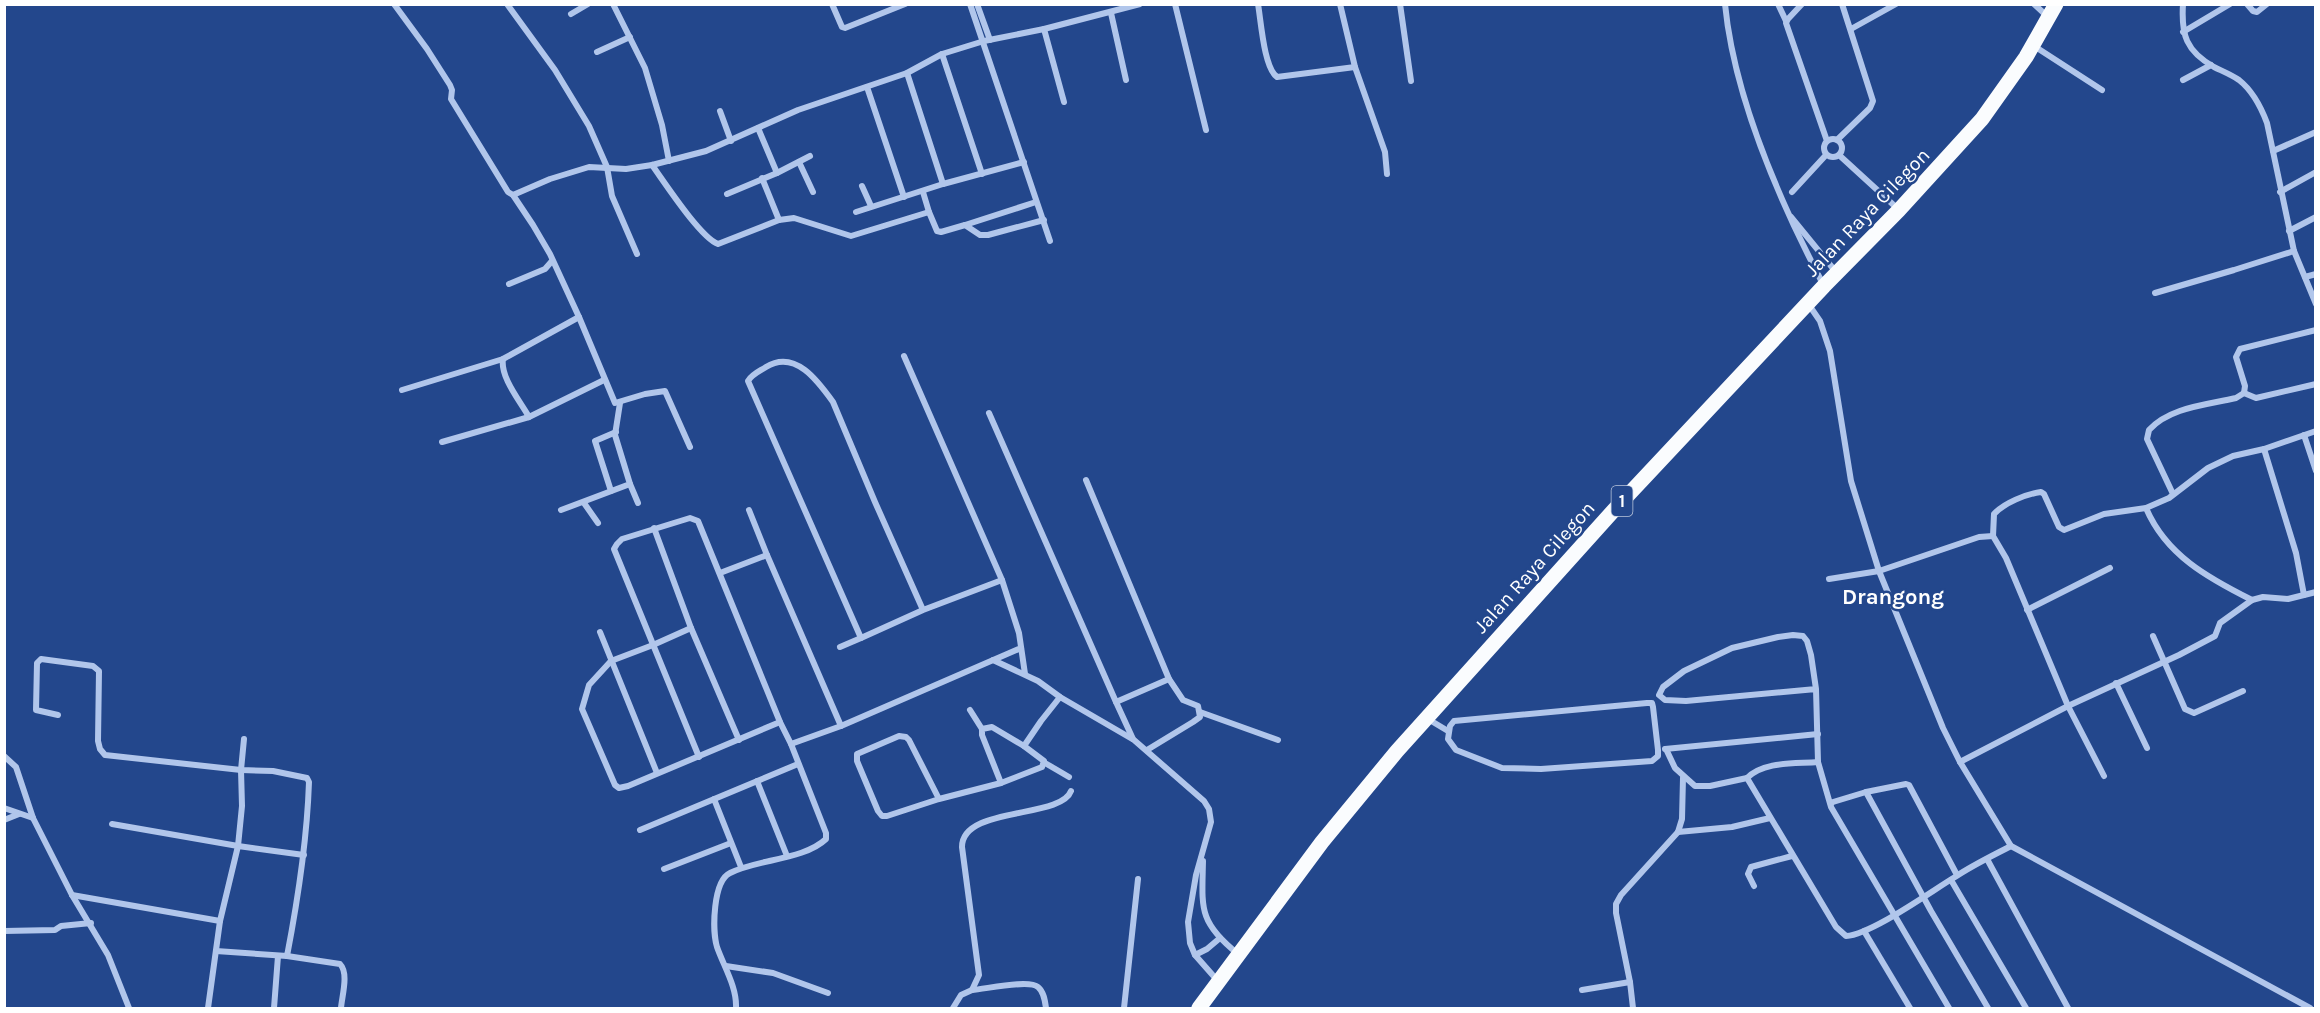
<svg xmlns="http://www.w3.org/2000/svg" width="2320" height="1013" viewBox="0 0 2320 1013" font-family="Karla,sans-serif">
<rect width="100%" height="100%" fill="#23478c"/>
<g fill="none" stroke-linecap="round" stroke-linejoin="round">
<g stroke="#b1c6eb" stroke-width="6">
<path d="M394,4L427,49L450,85L452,90L451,99L508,192L513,195L533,225L550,254L579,317L615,403L645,394L665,391L690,447"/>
<path d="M507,4L555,70L589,126L607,167L612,196L637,254"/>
<path d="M613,4L645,68L662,125L669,161"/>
<path d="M832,4L842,27L845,28L905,4"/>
<path d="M970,4L1050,241"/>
<path d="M977,4L990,40"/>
<path d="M1175,4L1206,130"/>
<path d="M1258,4C1261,21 1264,68 1277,77L1355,67L1340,4"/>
<path d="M1400,4L1411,81"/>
<path d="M1725,4C1734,97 1781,204 1824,286"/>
<path d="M1778,4L1786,21"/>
<path d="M1802,4L1788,19L1786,23L1827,141"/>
<path d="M2034,4L2047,16"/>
<path d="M2183,4C2181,35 2186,51 2214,67C2222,71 2232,75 2239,80C2253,91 2261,107 2267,123L2294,251L2316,304"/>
<path d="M2247,4L2253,11L2257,12L2267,4"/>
<path d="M1111,13L1126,80"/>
<path d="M571,14L588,4"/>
<path d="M1044,29L1064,102"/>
<path d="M1851,29L1896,4"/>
<path d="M2183,32L2230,4"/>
<path d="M2034,46L2102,90"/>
<path d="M597,52L630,37"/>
<path d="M942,54L982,174"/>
<path d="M1355,67L1385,152L1387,174"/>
<path d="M907,73L943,184"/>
<path d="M2183,80L2211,65"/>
<path d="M867,87L904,197"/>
<path d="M720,111L731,141"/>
<circle cx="1833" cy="148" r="9"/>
<path d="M1837,140L1870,108L1873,101L1842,4"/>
<path d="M2273,151L2316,132"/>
<path d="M1839,155L1898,209"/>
<path d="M799,162L813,192"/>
<path d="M652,165C665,183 700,237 718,244L779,220L794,218L851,236L929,212L937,231L941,232L965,225L980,235H988L1044,220"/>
<path d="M777,173L810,156"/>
<path d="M762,178L779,220"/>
<path d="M862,186L871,206"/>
<path d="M923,192L929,212"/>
<path d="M1792,192L1826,155"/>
<path d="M2280,192L2316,172"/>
<path d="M727,194L777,173L758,128"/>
<path d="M513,195L550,179L589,167L626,169L652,165L706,151L798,110L907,73L942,54L984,41L1044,29L1140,4"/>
<path d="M856,212L943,184L1024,162"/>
<path d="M1791,217L1836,272"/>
<path d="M965,225L1036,202"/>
<path d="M2289,231L2316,217"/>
<path d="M2305,277L2316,274"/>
<path d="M509,284L545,269L552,261"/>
<path d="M2155,293L2234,270L2294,251"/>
<path d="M1809,305L1820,321L1830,351L1851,481L1879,571L1943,728L1960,762L2011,846L2310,1008"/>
<path d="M904,356L1002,580L1019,633L1025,674"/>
<path d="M402,390L503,359"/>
<path d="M2244,393L2245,386L2236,357L2240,349L2316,330"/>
<path d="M2244,393L2256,398L2316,384"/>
<path d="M989,413L1116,702L1169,679"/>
<path d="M529,417C520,401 500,377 503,359L579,317"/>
<path d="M2304,435L2316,471"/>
<path d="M442,442L529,417L604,380"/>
<path d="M2264,449L2296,553L2304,595"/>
<path d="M1086,480L1169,679L1183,700L1198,706L1200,717L1193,722L1147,750"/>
<path d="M630,484L638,503"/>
<path d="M611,491L595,441L616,432"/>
<path d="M2173,494L2147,439L2149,430C2170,407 2207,405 2236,398L2244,393"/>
<path d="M584,503L598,523"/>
<path d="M2146,508C2166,555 2208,578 2252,600"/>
<path d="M561,510L630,484L615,435L620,403"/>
<path d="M749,510L767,555L841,726"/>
<path d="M654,528L691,628L739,740"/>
<path d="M720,573L767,555"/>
<path d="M1829,579L1879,571L1979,537L1993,536"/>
<path d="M923,610L875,502L833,402C818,381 795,349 766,367C760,371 752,374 748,381L861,638L923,610L1002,580"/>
<path d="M2027,610L2110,568"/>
<path d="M691,628L653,645L611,661L589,685L582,709L615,785L619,788L628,786L780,722"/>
<path d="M600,632L657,773"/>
<path d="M2153,636L2185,709L2194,713L2243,691"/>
<path d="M840,647L861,638"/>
<path d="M993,660L1038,681L1060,697L1134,740L1204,801L1209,809L1211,822L1196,875L1188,922L1190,943L1195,955L1217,980"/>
<path d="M2116,683L2147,748"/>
<path d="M1816,689L1686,701L1665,700L1659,695L1663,687L1684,671L1732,648L1778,637L1793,635L1803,636L1807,641L1811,655L1816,689L1818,762L1831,807L1949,1008"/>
<path d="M1116,702L1133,739"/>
<path d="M1647,703H1652L1653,707L1658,750V756L1652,761L1541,769L1502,768L1456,750L1448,739L1450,726L1454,721Z"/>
<path d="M970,710L982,729"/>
<path d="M1200,712L1278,740"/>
<path d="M58,715L36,710L37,663L41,659L93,666L99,671L98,741L100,749L105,755L241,770L242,806L238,846L220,921L208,1008"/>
<path d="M1428,719L1448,731"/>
<path d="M1665,749L1818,734"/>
<path d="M1666,749L1675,768L1695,786H1710L1747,778L1836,927L1846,936C1872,934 1930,892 1955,877C1973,865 1992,856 2011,846"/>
<path d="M4,756L16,767L33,818L72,895L108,955L129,1008"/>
<path d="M699,757L614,549L617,544L622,539L690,518L698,521L780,722L791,744"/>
<path d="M1960,762L2068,706L2179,655L2215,636L2220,623L2252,600L2263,597L2288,599L2316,592"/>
<path d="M1045,763L1069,777"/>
<path d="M2104,776L2068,706L2006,558L1993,536L1994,514C2004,503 2026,494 2041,492L2044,494L2059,527L2064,530L2104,514L2146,508L2169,498L2208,468L2233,456L2264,449L2316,431"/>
<path d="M1747,778C1764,761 1795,764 1818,762"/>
<path d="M757,781L787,856"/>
<path d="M1001,783L982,735V729L992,727L1024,746"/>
<path d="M1866,792L1906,784L1909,785L1957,875"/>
<path d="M714,799L741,867"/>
<path d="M939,799L909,740L906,737L899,736L857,754V761L878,811L882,816H887L939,799L1001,783L1042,767L1044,761L1024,746L1041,721L1060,697"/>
<path d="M1831,804L1833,802L1866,792L1931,911L1988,1008"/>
<path d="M4,808L33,818"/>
<path d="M4,820L19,814"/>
<path d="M112,824L238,846L304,855"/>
<path d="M640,830L798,764"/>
<path d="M1678,832L1682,819L1683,778"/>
<path d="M1987,859L2068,1008"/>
<path d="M1203,861C1202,908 1198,922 1238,954"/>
<path d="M664,869L731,843"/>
<path d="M1951,880L2026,1008"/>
<path d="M1754,886L1748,874L1751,867L1792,856"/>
<path d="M72,895L220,921"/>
<path d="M4,931L55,930L61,926L91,923"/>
<path d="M1864,931L1910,1008"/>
<path d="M216,951L287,956C298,899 307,841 309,782L307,778L273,771L241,770L244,739"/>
<path d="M1195,955L1207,949L1220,938"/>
<path d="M287,956L340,964C349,973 342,996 341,1008"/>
<path d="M726,966L773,973L828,993"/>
<path d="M972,990C986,989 1029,979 1038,987C1044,992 1045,1001 1046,1008"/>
<path d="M1582,990L1630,982"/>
<path d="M274,1008L278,956"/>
<path d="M736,1008C737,987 724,967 717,947C712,930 713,881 730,873C757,859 804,860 826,839V833L791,744L841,726L1021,648"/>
<path d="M953,1008L961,995L972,990L979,975L962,847C962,806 1061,819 1071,791"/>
<path d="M1124,1008L1138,879"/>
<path d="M1633,1008L1630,982L1616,913V904L1621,895L1678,832L1732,827L1770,818"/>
</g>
<path stroke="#fafcfe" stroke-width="15" d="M1199,1008L1322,842L1397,751L1614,510L1824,286L1899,210L1982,119L2026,57L2056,4"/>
</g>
<g text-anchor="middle" stroke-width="5" stroke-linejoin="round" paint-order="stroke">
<rect fill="#23478c" stroke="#bdc8dc" stroke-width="1.5" x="1611.5" y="486" width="21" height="30" rx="4.5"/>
<g font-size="18" font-weight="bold" fill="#fff">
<text x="1622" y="507">1</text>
</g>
<g font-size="20" fill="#fff" stroke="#23478c">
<text transform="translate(1867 212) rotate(-46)" y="7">Jalan Raya Cilegon</text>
<text transform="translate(1534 567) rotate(-48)" y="7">Jalan Raya Cilegon</text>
</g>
<g font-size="22" font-weight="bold" fill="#fff" stroke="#23478c">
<text x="1893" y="604">Drangong</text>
</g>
</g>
<rect width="2320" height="1013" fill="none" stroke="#ffffff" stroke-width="12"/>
</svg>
